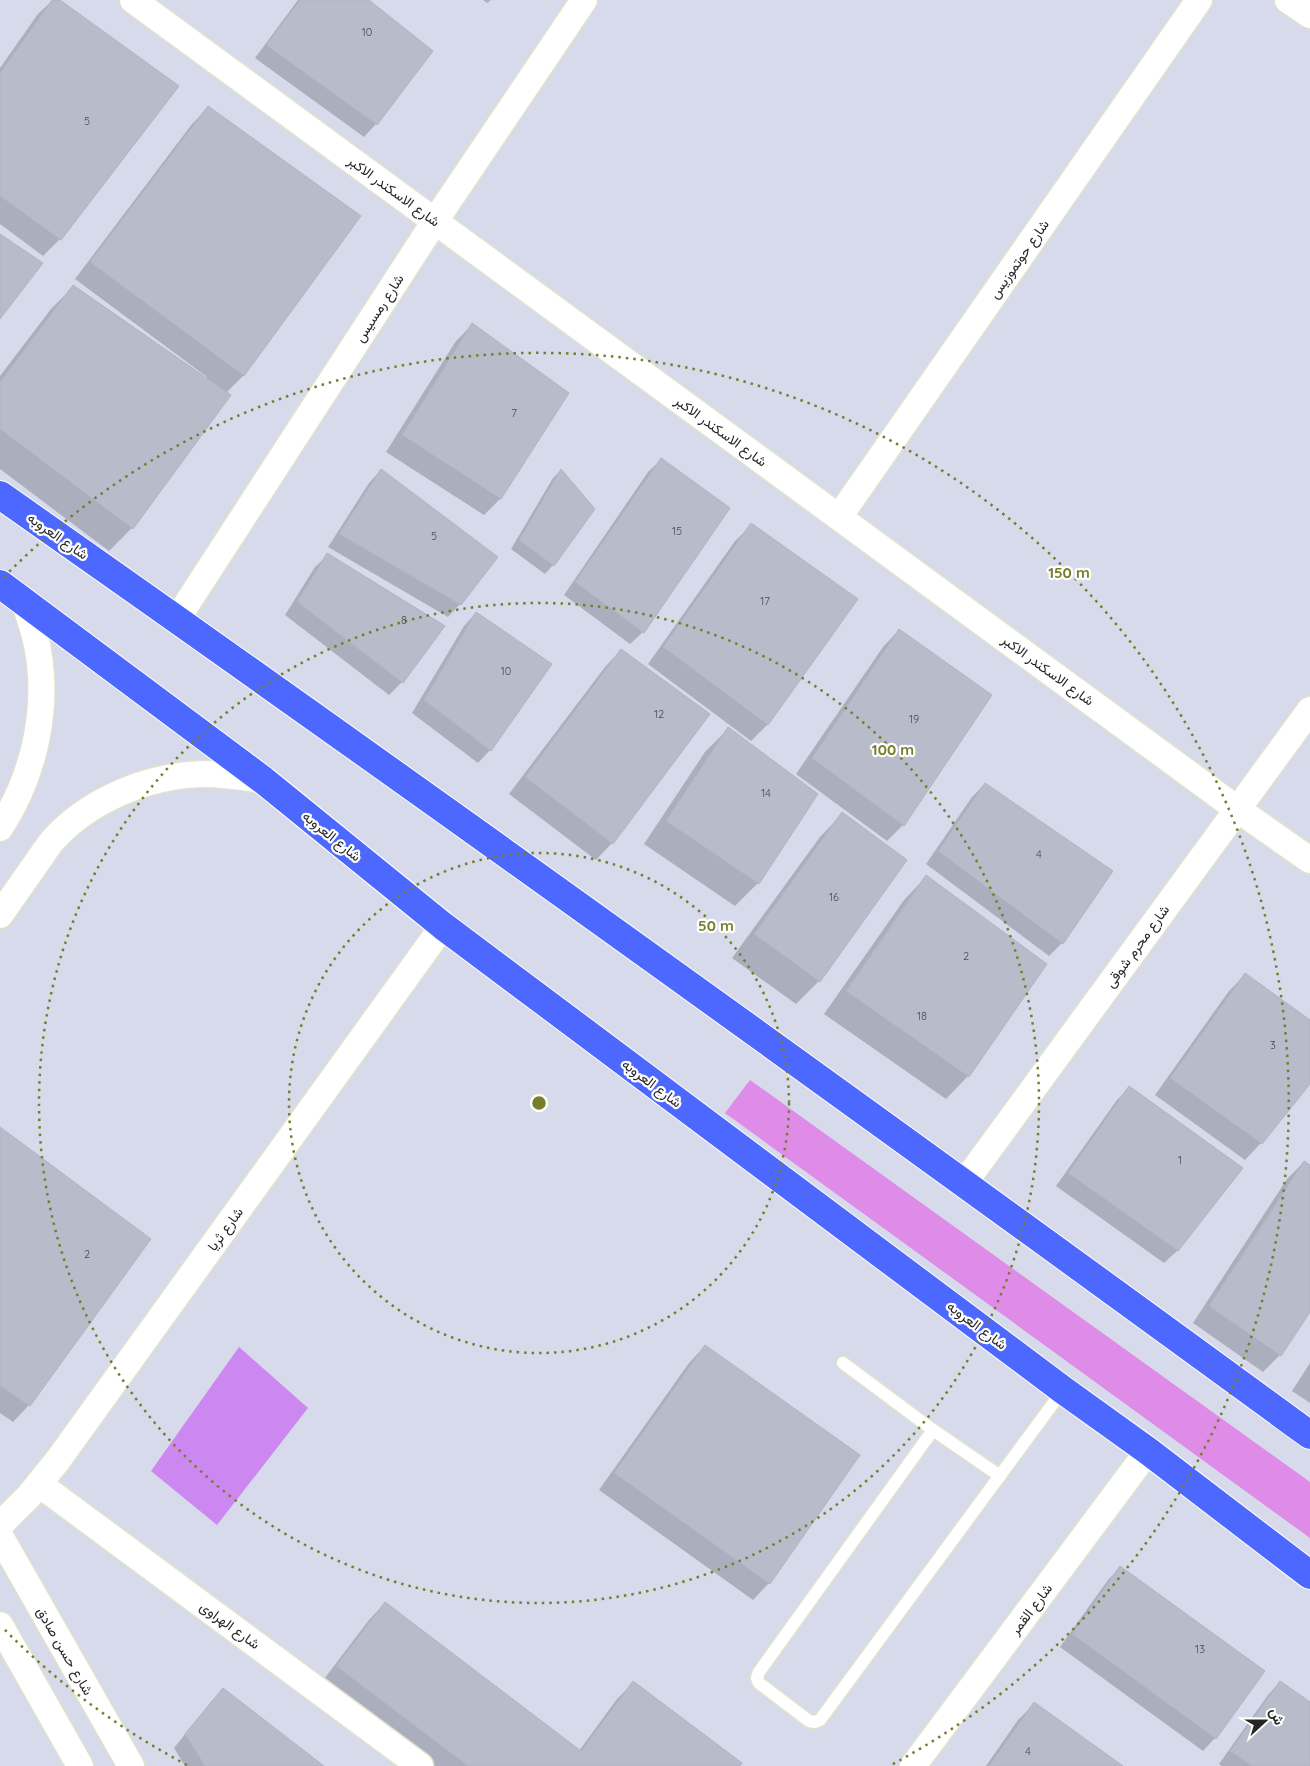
<svg xmlns="http://www.w3.org/2000/svg" width="1310" height="1766" viewBox="0 0 1310 1766" font-family="Quicksand,Vazirmatn,sans-serif">
<rect width="100%" height="100%" fill="#d6daeb"/>
<path fill="#de8ce7" d="M750,1080L1310,1482V1538L725,1113Z"/>
<path fill="#cd87f0" d="M239,1347L308,1408L217,1525L151,1471Z"/>
<g fill="#0003">
<path d="M53,0H58L178,86L60,239L43,256L0,224V68L38,14Z"/>
<path d="M298,0H367L376,124L364,137L255,58Z"/>
<path d="M483,0H491L487,3Z"/>
<path d="M208,108L244,375L226,393L132,528L109,551L0,469V376L51,309L74,286L206,379L207,377L75,279L192,124Z"/>
<path d="M472,325L500,499L484,515L386,452L456,341Z"/>
<path d="M661,460L643,632L630,644L564,595L648,472Z"/>
<path d="M381,470L460,604L448,617L328,547L369,483Z"/>
<path d="M561,470L553,565L545,574L511,549L553,478Z"/>
<path d="M752,525L856,599L767,725L751,741L648,664L735,541Z"/>
<path d="M328,555L444,626L402,682L389,695L285,615L315,567Z"/>
<path d="M476,613L490,750L478,763L412,713L464,626Z"/>
<path d="M899,630L903,825L887,841L796,774L883,647Z"/>
<path d="M621,650L709,715L612,843L596,860L509,794L605,667Z"/>
<path d="M728,729L758,883L735,906L644,844L705,752Z"/>
<path d="M985,784L1111,871L1062,943L1049,956L926,864L972,797Z"/>
<path d="M842,814L819,981L796,1004L732,958L820,837Z"/>
<path d="M926,877L968,1076L946,1099L824,1014L904,900Z"/>
<path d="M1245,975L1310,1021V1082L1261,1143L1245,1160L1155,1095L1229,991Z"/>
<path d="M1130,1087L1242,1168L1177,1251L1164,1263L1056,1186L1117,1100Z"/>
<path d="M0,1128L29,1405L13,1422L0,1413Z"/>
<path d="M1304,1162L1310,1167V1310L1280,1355L1263,1372L1193,1323L1287,1179Z"/>
<path d="M705,1346L769,1583L753,1600L599,1490L689,1363Z"/>
<path d="M1310,1363V1403L1292,1391Z"/>
<path d="M1120,1568L1215,1738L1203,1751L1060,1647L1108,1580Z"/>
<path d="M385,1603L579,1751L617,1699L633,1683L738,1766H430L321,1683L369,1620Z"/>
<path d="M1280,1682L1310,1704V1766H1222L1219,1764L1268,1695Z"/>
<path d="M223,1689L322,1766H185L174,1748L211,1702Z"/>
<path d="M1034,1704L1121,1766H986L1018,1720Z"/>
</g>
<g fill="#b8bbc9" stroke="#b0b3c6">
<path d="M52,0H60L179,86L61,240L0,196V73Z"/>
<path d="M300,0H369L433,51L377,125L266,45Z"/>
<path d="M208,106L361,216L244,376L90,262Z"/>
<path d="M0,234L43,263L0,319Z"/>
<path d="M73,285L231,395L133,529L0,429V382Z"/>
<path d="M472,323L569,393L501,499L402,435Z"/>
<path d="M661,458L730,508L644,633L575,582Z"/>
<path d="M381,469L498,557L461,605L339,534Z"/>
<path d="M561,469L595,509L554,566L519,540Z"/>
<path d="M751,523L858,599L768,725L663,647Z"/>
<path d="M327,553L445,626L403,683L297,602Z"/>
<path d="M476,612L552,664L491,751L424,700Z"/>
<path d="M899,629L992,695L904,826L812,758Z"/>
<path d="M621,649L710,714L613,844L525,777Z"/>
<path d="M728,727L818,794L759,884L666,821Z"/>
<path d="M985,783L1113,871L1063,944L938,851Z"/>
<path d="M842,812L907,860L820,982L754,934Z"/>
<path d="M926,875L1047,964L969,1077L846,991Z"/>
<path d="M1245,973L1310,1020V1084L1262,1144L1170,1078Z"/>
<path d="M1129,1086L1243,1168L1178,1251L1068,1173Z"/>
<path d="M0,1127L151,1239L30,1406L0,1386Z"/>
<path d="M1304,1161L1310,1165V1312L1281,1356L1209,1306Z"/>
<path d="M705,1345L860,1455L770,1584L614,1473Z"/>
<path d="M1120,1566L1265,1671L1216,1739L1072,1634Z"/>
<path d="M385,1602L581,1751L633,1681L742,1763L740,1766H468L336,1666Z"/>
<path d="M1280,1681L1310,1702V1766H1252L1230,1751Z"/>
<path d="M223,1688L324,1766H205L185,1734Z"/>
<path d="M1034,1702L1123,1766H989Z"/>
</g>
<g fill="none" stroke-linecap="round" stroke-linejoin="round">
<defs>
<g id="service">
<path d="M843,1363L933,1430L1000,1476"/>
<path d="M933,1430L759,1672L757,1678L759,1683L809,1721L815,1722L820,1720L1063,1390"/>
</g>
<g id="minor">
<path d="M133,0L1237,809L1310,860"/>
<path d="M1288,0L1310,15"/>
<path d="M839,517L1199,0"/>
<path d="M177,619L435,221L584,0"/>
<path d="M0,828C36,773 51,701 35,636C32,625 28,614 25,603"/>
<path d="M0,915C12,898 23,882 35,865C41,857 46,848 53,840C89,800 149,775 203,774C223,774 243,777 263,780"/>
<path d="M965,1182L1310,710"/>
<path d="M39,1484L420,1766"/>
<path d="M0,1525L29,1496L58,1460L443,926"/>
<path d="M0,1536L131,1766"/>
<path d="M0,1625L80,1766"/>
<path d="M913,1766L1148,1451"/>
</g>
<g id="trunk">
<path d="M0,495C440,804 876,1118 1310,1435"/>
<path d="M0,584L263,780L443,926L1063,1390L1148,1451L1310,1575"/>
</g>
</defs>
<use href="#service" stroke="#e0e2cb" stroke-width="15"/>
<use href="#minor" stroke="#e0e2cb" stroke-width="29"/>
<use href="#trunk" stroke="#fff" stroke-width="30"/>
<use href="#service" stroke="#fff" stroke-width="12"/>
<use href="#minor" stroke="#fff" stroke-width="26"/>
<use href="#trunk" stroke="#4c68fe" stroke-width="28"/>
</g>
<g fill="none" stroke="#787d2a" stroke-width="2.5" stroke-dasharray="2.5 5">
<circle cx="539" cy="1103" r="250"/>
<circle cx="539" cy="1103" r="500"/>
<path d="M187 1765A750 750 0 0 1 4 1629M4 577A750 750 0 1 1 891 1765"/>
</g>
<g text-anchor="middle" stroke-width="4.5" stroke-linejoin="round" paint-order="stroke">
<g font-size="11" fill="#4a4b4f">
<text x="367" y="36">10</text>
<text x="87" y="125">5</text>
<text x="514" y="417">7</text>
<text x="677" y="535">15</text>
<text x="434" y="540">5</text>
<text x="765" y="605">17</text>
<text x="404" y="624">8</text>
<text x="506" y="675">10</text>
<text x="659" y="718">12</text>
<text x="914" y="723">19</text>
<text x="766" y="797">14</text>
<text x="1039" y="858">4</text>
<text x="834" y="901">16</text>
<text x="966" y="960">2</text>
<text x="922" y="1020">18</text>
<text x="1273" y="1049">3</text>
<text x="1180" y="1164">1</text>
<text x="87" y="1258">2</text>
<text x="1200" y="1653">13</text>
<text x="1028" y="1755">4</text>
</g>
<g font-size="14" fill="#262626" stroke="#fff">
<text transform="translate(394 191) rotate(36)" y="5">شارع الاسكندر الاكبر</text>
<text transform="translate(1019 259) rotate(-55)" y="5">شارع حوتموزيس</text>
<text transform="translate(379 308) rotate(-57)" y="5">شارع رمسيس</text>
<text transform="translate(721 431) rotate(36)" y="5">شارع الاسكندر الاكبر</text>
<text transform="translate(58 536) rotate(35)" y="5">شارع العروبه</text>
<text transform="translate(1048 670) rotate(36)" y="5">شارع الاسكندر الاكبر</text>
<text transform="translate(332 836) rotate(39)" y="5">شارع العروبه</text>
<text transform="translate(1137 946) rotate(-54)" y="5">شارع محرم شوقى</text>
<text transform="translate(652 1083) rotate(37)" y="5">شارع العروبه</text>
<text transform="translate(225 1229) rotate(-54)" y="5">شارع ثريا</text>
<text transform="translate(977 1325) rotate(37)" y="5">شارع العروبه</text>
<text transform="translate(1031 1609) rotate(-53)" y="5">شارع القمر</text>
<text transform="translate(230 1625) rotate(36)" y="5">شارع الهراوى</text>
<text transform="translate(65 1651) rotate(60)" y="5">شارع حسن صادق</text>
</g>
</g>
<circle cx="539" cy="1103" r="8" fill="#787d2a" stroke="#fff" stroke-width="2.5"/>
<g font-size="15" text-anchor="middle" font-weight="bold" fill="#787d2a" stroke="#fff" stroke-width="4.5" stroke-linejoin="round" paint-order="stroke">
<text x="1069" y="578">150 m</text>
<text x="893" y="755">100 m</text>
<text x="716" y="931">50 m</text>
</g>
<g transform="translate(1265 1721) rotate(69)" stroke="#ffffff" stroke-width="4" paint-order="stroke">
<path d="M0-4L9 19L0 12L-9 19Z" fill="#262626"/>
<text y="-8" font-size="14" font-weight="bold" text-anchor="middle" fill="#262626">ش</text>
</g>
</svg>
